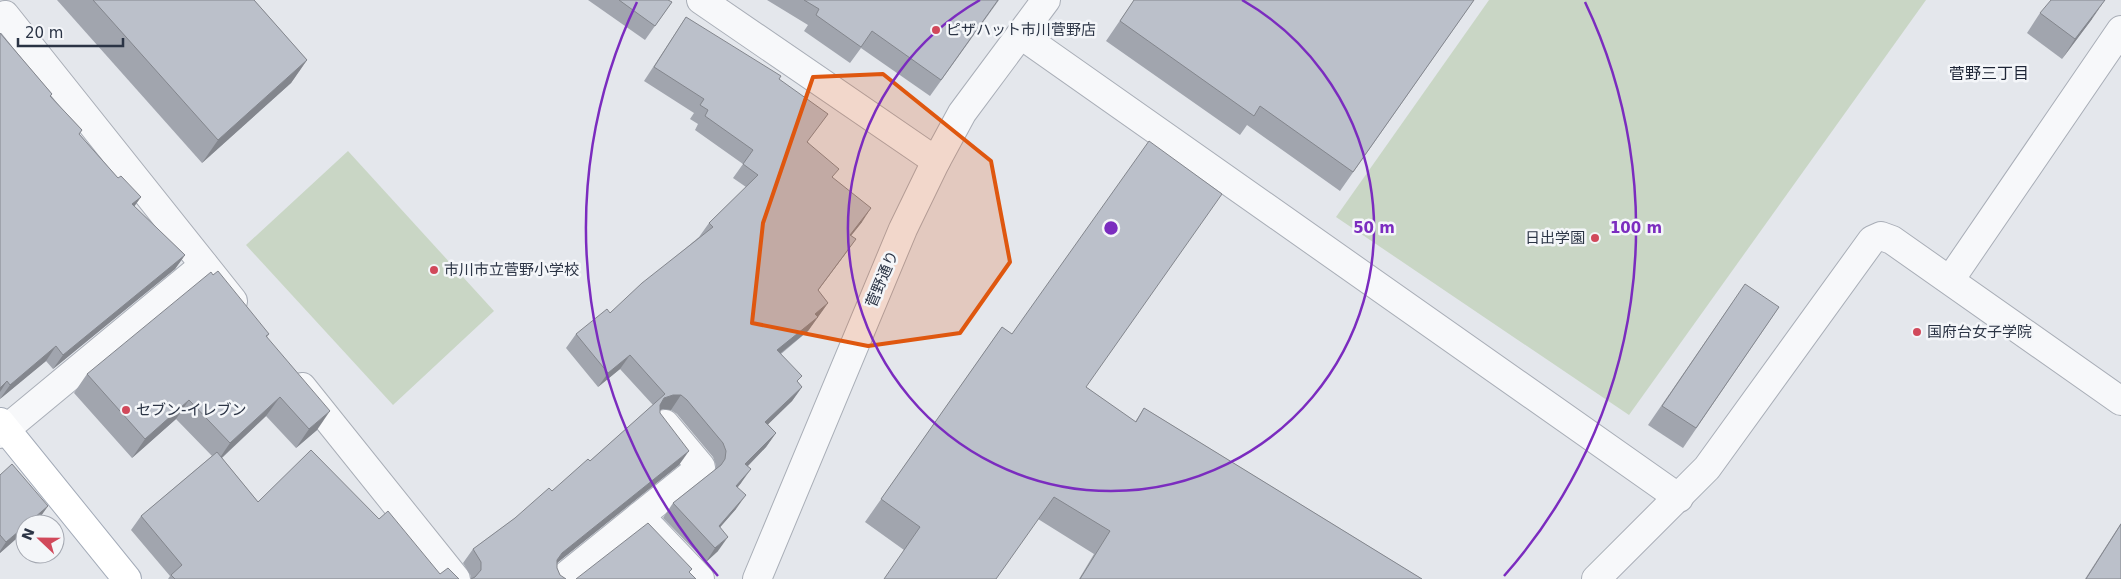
<svg xmlns="http://www.w3.org/2000/svg" width="2121" height="579" viewBox="0 0 2121 579" font-family="'DejaVu Sans','Noto Sans JP',sans-serif">
<rect width="100%" height="100%" fill="#e4e7ec"/>
<g fill="#c9d6c5">
<path d="M1489,0H1926L1629,415L1336,217Z"/>
<path d="M348,151L494,311L393,405L246,245Z"/>
</g>
<g fill="none" stroke-linecap="round" stroke-linejoin="round">
<defs>
<g id="minor">
<path d="M701,0L936,161"/>
<path d="M0,19L5,15L233,301"/>
<path d="M1021,35L1679,498"/>
<path d="M1950,280L2121,30"/>
<path d="M302,387L456,579"/>
<path d="M0,434L204,265"/>
<path d="M640,516L701,467L665,424"/>
<path d="M562,579L640,516L700,579"/>
<path d="M757,579L903,229L936,161L962,113L1046,0"/>
<path d="M1596,579L1707,468L1872,240L1881,236L1892,240L2121,401"/>
</g>
<path id="major" d="M0,422L127,579"/>
</defs>
<use href="#minor" stroke="#a9aeb7" stroke-width="30"/>
<use href="#major" stroke="#a3abb8" stroke-width="30"/>
<use href="#minor" stroke="#f7f8fa" stroke-width="28"/>
<use href="#major" stroke="#fff" stroke-width="28"/>
</g>
<g fill="#a1a5ae">
<path d="M57,0H254L307,60L291,83L202,163Z"/>
<path d="M588,0H668L672,2L645,40Z"/>
<path d="M767,0H999L930,96L861,48L850,63L804,31L808,25Z"/>
<path d="M1134,0H1474L1340,191L1247,125L1240,135L1106,41Z"/>
<path d="M2040,13L2092,19L2062,59L2027,33Z"/>
<path d="M686,17L779,79L808,142L833,178L862,222L851,236L846,253L818,290L828,303L808,331L781,354L798,382L802,387L792,401L768,424L776,433L766,447L748,466L741,483L738,487L736,509L720,527L718,551L706,562L663,518L673,503L716,469V465L713,457L677,414L671,410L663,409L660,410V413L679,465L557,563V568L560,575L471,579V576L463,563L473,549L552,491L590,461L653,405L620,369L598,387L566,348L576,334L610,313L699,237L709,223L746,187L733,178L743,164L695,130L698,124L690,119L694,113L644,81Z"/>
<path d="M0,33L52,94L50,96L82,130L79,134L118,178L141,197L134,206L185,255L175,269L53,369L46,361L0,399Z"/>
<path d="M1732,303L1779,307L1683,448L1648,425Z"/>
<path d="M1002,327L1135,422L1144,408L1422,579H1079L1094,554L1038,519L904,550L865,522Z"/>
<path d="M269,334L267,337L317,430L296,448L266,416L222,458L258,502L379,519L440,574L459,579H168L170,576L131,530L141,516L212,456L176,419L132,458L74,393L87,374Z"/>
<path d="M0,475L48,506L38,520L25,524V531L0,553Z"/>
<path d="M2121,523V579H2085Z"/>
</g>
<g fill="#83868d">
<path d="M2105,0L2092,19L2062,59L2075,39Z"/>
<path d="M307,60L291,83L202,163L218,140Z"/>
<path d="M141,197L131,211L132,204Z"/>
<path d="M871,208L862,222L840,249L850,235Z"/>
<path d="M856,239L846,253L808,304L818,290Z"/>
<path d="M185,255L175,269L53,369L63,355Z"/>
<path d="M828,303L808,331L767,364L777,350L815,314Z"/>
<path d="M56,346L46,361L0,399L10,385Z"/>
<path d="M630,355L620,369L598,387L608,373Z"/>
<path d="M7,381L0,392V388Z"/>
<path d="M802,387L792,401L756,436L765,422Z"/>
<path d="M673,395H681L671,410L663,409L655,412L664,398Z"/>
<path d="M280,397L266,416L217,462L230,443Z"/>
<path d="M189,400L176,419L132,458L145,439Z"/>
<path d="M330,411L317,430L296,448L309,429Z"/>
<path d="M776,433L766,447L736,478L745,464Z"/>
<path d="M689,451L679,465L552,567L562,553Z"/>
<path d="M751,469L741,483L726,500L736,486Z"/>
<path d="M746,495L736,509L709,540L719,526Z"/>
<path d="M48,506L38,520L33,524H27Z"/>
<path d="M25,526V531L0,553V551L6,542Z"/>
<path d="M728,537L718,551L706,562L715,548Z"/>
</g>
<g fill="#bbc0ca" stroke="#83868d">
<path d="M93,0H254L307,60L218,140Z"/>
<path d="M619,0H668L672,2L655,26Z"/>
<path d="M804,0H998L941,80L872,31L861,47L816,15L819,9Z"/>
<path d="M1134,0H1474L1353,172L1260,106L1254,116L1120,21Z"/>
<path d="M2051,0H2105L2075,39L2040,13Z"/>
<path d="M686,17L781,76L779,79L828,114L807,142L839,169L832,177L871,208L850,235L856,239L818,290L828,303L815,314L818,317L777,350L802,376L797,381L802,387L765,422L776,433L745,464L751,469L736,486L746,495L719,526L728,537L715,548L673,503L721,465L725,459L726,451L723,443L687,400L681,395H673L664,398L660,405V413L689,451L562,553L557,560V568L560,575L566,579H471L475,577L481,570V562L473,549L515,518L549,488L552,491L588,459L590,461L665,394L630,355L608,373L576,334L607,309L610,313L642,283L713,227L709,223L758,175L743,164L753,150L705,116L708,110L700,105L704,99L654,67Z"/>
<path d="M0,33L52,94L50,96L82,130L79,134L118,178L121,176L141,197L132,204L185,255L63,355L56,346L10,385L7,381L0,388Z"/>
<path d="M1149,141L1222,194L1086,387L1136,422L1144,408L1422,579H1080L1110,531L1054,497L996,579H884L920,527L881,499L1002,327L1012,334Z"/>
<path d="M218,271L269,334L266,336L330,411L309,429L280,397L230,443L189,400L145,439L87,374L211,272L213,275Z"/>
<path d="M1745,284L1779,307L1696,428L1662,406Z"/>
<path d="M311,450L379,519L388,511L440,574L448,568L459,579H175L171,575L182,565L141,516L217,452L258,502Z"/>
<path d="M12,464L48,506L27,524H25V526L6,542L0,535V475Z"/>
<path d="M648,523L692,569L689,572L696,579H576Z"/>
<path d="M2121,524V579H2086Z"/>
</g>
<path fill="#df570f" fill-opacity="0.2" stroke="#df570f" stroke-width="4" stroke-linejoin="round" d="M883,74L991,161L1010,262L960,333L868,346L752,323L763,223L813,77Z"/>
<g fill="none" stroke="#7b2cbf" stroke-width="2.5">
<path d="M1242 0A263 263 0 1 1 980 0"/>
<path d="M718 576A525 525 0 0 1 637 2M1585 2A525 525 0 0 1 1504 576"/>
</g>
<g fill="#d1495b" stroke="#f4f6f9" stroke-width="2">
<circle cx="936" cy="30" r="5"/>
<circle cx="1595" cy="238" r="5"/>
<circle cx="434" cy="270" r="5"/>
<circle cx="1917" cy="332" r="5"/>
<circle cx="126" cy="410" r="5"/>
</g>
<g text-anchor="middle" stroke-width="5" stroke-linejoin="round" paint-order="stroke">
<g font-size="15" fill="#2b3445" stroke="#f4f6f9" text-anchor="start">
<text x="946" y="35">ピザハット市川菅野店</text>
<text x="1585" y="243" text-anchor="end">日出学園</text>
<text x="444" y="275">市川市立菅野小学校</text>
<text x="1927" y="337">国府台女子学院</text>
<text x="136" y="415">セブン-イレブン</text>
</g>
<g font-size="15" fill="#2b3445" stroke="#f4f6f9">
<text transform="translate(882 279) rotate(-67)" y="5">菅野通り</text>
</g>
<g font-size="16" fill="#1d2536" stroke="#f4f6f9">
<text x="1989" y="79">菅野三丁目</text>
</g>
</g>
<circle cx="1111" cy="228" r="8" fill="#7b2cbf" stroke="#f4f6f9" stroke-width="2.5"/>
<g font-size="15" text-anchor="middle" font-weight="bold" fill="#7b2cbf" stroke="#f4f6f9" stroke-width="5" stroke-linejoin="round" paint-order="stroke">
<text x="1374" y="233">50 m</text>
<text x="1636" y="233">100 m</text>
</g>
<g transform="translate(40 539) rotate(292)"><circle r="24" fill="#f4f6f9" stroke="#a4a8b1"/>
<path d="M0-4L9 19L0 12L-9 19Z" fill="#d1495b"/>
<text y="-8" font-size="14" font-weight="bold" text-anchor="middle" fill="#2b3445">N</text>
</g>
<path d="M18 38v8h105v-8" fill="none" stroke="#2b3445" stroke-width="2.5"/>
<text x="25" y="38" font-size="15" fill="#2b3445" stroke="#f4f6f9" stroke-width="4" paint-order="stroke">20 m</text>
</svg>
